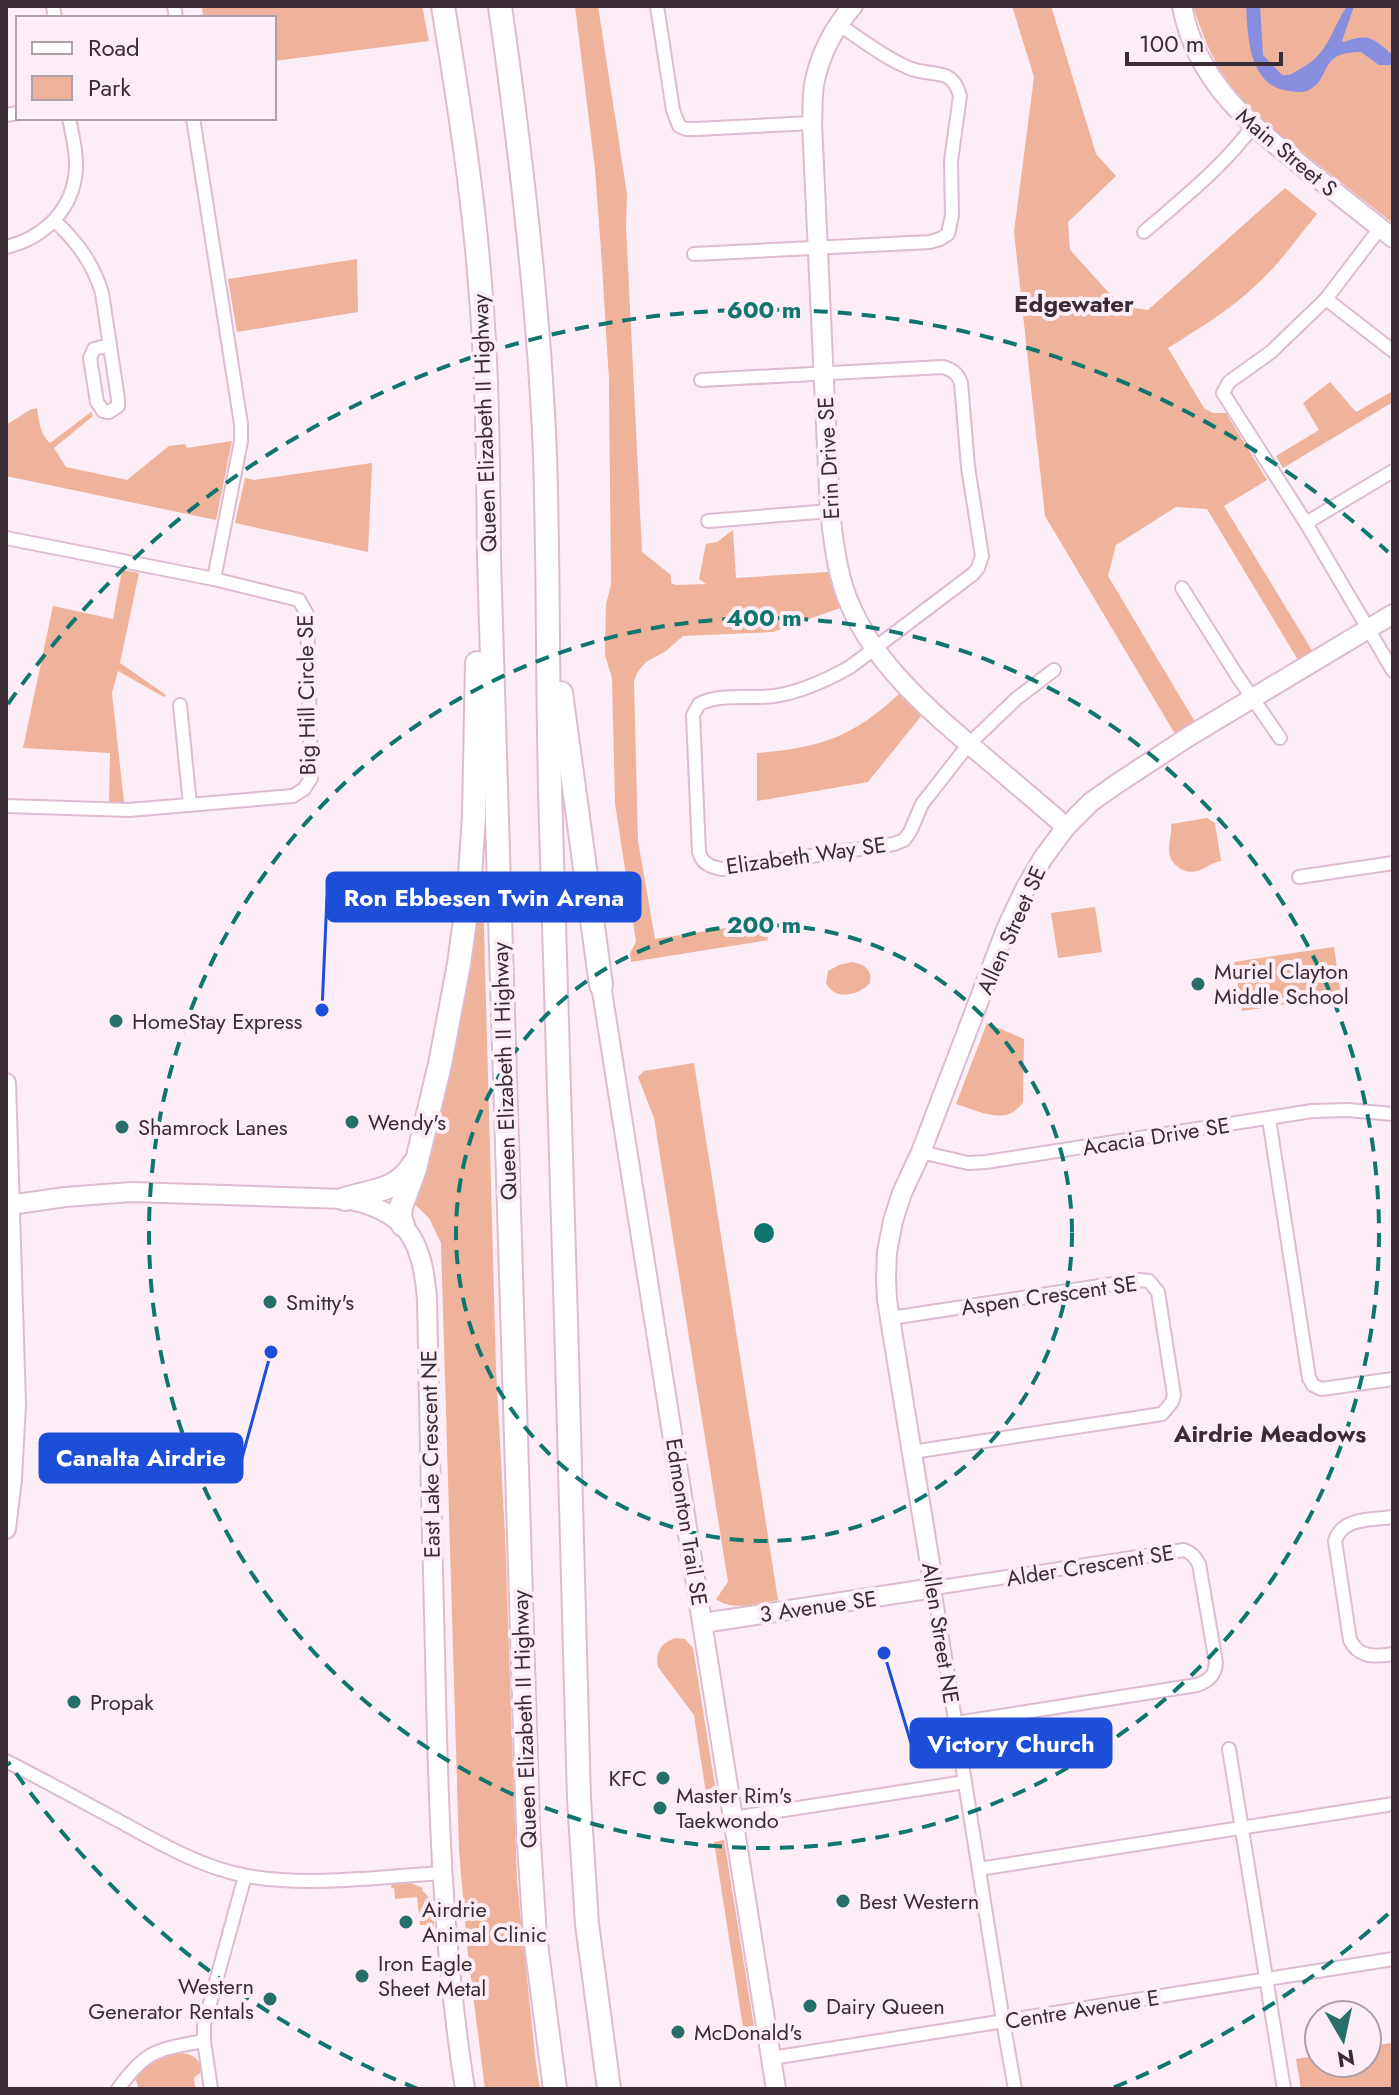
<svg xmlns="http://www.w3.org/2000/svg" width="1399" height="2095" viewBox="0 0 1399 2095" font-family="Jost,sans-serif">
<rect width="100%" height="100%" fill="#fcedf6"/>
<g fill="#efb29b">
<path d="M202,6H422L429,41L274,61V18H203Z"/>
<path d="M575,6H598L627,194L626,226L642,552L671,575V583L676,585L706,584L699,579L706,544L717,542L733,530L736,578L828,572L840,608L773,632L683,636L666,651L646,662L638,671L634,681L638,841L655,939L765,922L768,940L631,962L630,953L636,942L615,803L612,678L605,655L606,604L611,585L609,380L602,264L595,169Z"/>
<path d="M1012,6H1051L1096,154L1116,176L1068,222L1070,250L1121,306L1148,310L1285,188L1317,214C1297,238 1279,265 1255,286C1229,311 1198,329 1168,348L1204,408L1213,413H1226L1267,480L1224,506L1313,652L1298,660L1207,509L1176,507L1116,545L1108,576L1195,722L1175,734L1045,516L1014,232L1034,77Z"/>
<path d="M1193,6H1393V223L1255,115C1221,79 1208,52 1193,6Z"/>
<path d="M357,259L358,312L237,332L228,279Z"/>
<path d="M1330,382L1356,412L1393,391V402L1283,468L1276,456L1319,430L1303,403Z"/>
<path d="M37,408C39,421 40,434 50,443L91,412L93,416L54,448L66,467L127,480L169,446L185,444L187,448L232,441L216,520L6,476V425L30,410Z"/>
<path d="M372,463L368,552L235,523L245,478L254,480Z"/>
<path d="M122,570L139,573L120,663L166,695L164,697L118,671L112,693L124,802H109L110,753L23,748L53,606L113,619Z"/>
<path d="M900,693L922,715L868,782L757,801V753C821,748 853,737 900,693Z"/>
<path d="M1207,818L1215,823L1221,861C1211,862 1206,869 1197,871C1190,873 1183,871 1178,867C1162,855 1173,838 1171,824Z"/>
<path d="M482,857L496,1368L505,1535L517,1882L536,2064L540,2089H485L468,1955L459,1851L441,1243L429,1218L412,1202Z"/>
<path d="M1095,907L1102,952L1058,958L1051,913Z"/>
<path d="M1334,947L1341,996L1242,1011L1234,962Z"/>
<path d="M852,962C864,964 872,969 870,983C858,996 835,1001 826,983L828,971L839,965Z"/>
<path d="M987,1023L1024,1039L1023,1102C1007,1127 979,1111 956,1104Z"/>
<path d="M694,1063L778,1600C758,1603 733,1612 716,1599L728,1582L654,1118L638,1077L644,1071Z"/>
<path d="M675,1638L685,1639L693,1648L717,1798L707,1800L694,1715L658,1667C655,1652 661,1643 675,1638Z"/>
<path d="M724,1840L756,2039L745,2040L714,1842Z"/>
<path d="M410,1883L423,1888L422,1890L432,1901L435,1937L432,1939L429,1925H420L417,1897L395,1899L394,1888H391L392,1884Z"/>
<path d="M1391,2043L1393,2089H1301L1296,2059L1319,2055V2063H1367V2047Z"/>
<path d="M179,2053C191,2054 196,2056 202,2067L201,2072L194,2078L195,2089H139L135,2078C146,2062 160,2057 179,2053Z"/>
</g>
<path fill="#888ede" d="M1246,6H1260L1263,55L1282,75C1290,76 1293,73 1300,69C1329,54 1331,30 1347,6H1354L1342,41L1344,42C1370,32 1374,40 1393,55V65H1379L1361,52C1317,52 1333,77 1309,90C1303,93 1296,92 1290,91C1249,87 1248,39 1246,6Z"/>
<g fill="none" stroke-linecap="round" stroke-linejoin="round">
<defs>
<g id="street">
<path d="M53,6L55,18"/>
<path d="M174,6L176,18"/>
<path d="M657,6L673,110L679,126L686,129H697L812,123"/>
<path d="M6,115L18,113"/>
<path d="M193,118L241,424V441L214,579"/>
<path d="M55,221C77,242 93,263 102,293L118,399V406L109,412L103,411L97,402L90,358L94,349L110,345"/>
<path d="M1380,228L1326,299L1271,352L1229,382L1223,393L1306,523L1393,671"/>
<path d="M1144,232C1182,199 1223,167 1253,126"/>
<path d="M6,247C44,238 74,209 76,168C77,152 72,134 69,118"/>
<path d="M694,254L930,242L940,239L948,234L952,215L951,161L960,96C958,88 954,80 946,76C934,72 920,73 909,68C883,57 861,39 838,24"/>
<path d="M1326,299L1393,351"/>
<path d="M701,380L943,367C953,370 958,374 961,383L968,467L982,556L978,568L973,574L850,667C827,680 802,692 774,696C750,699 721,693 699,704L693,715L699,852C702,864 711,867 722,869L894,844L904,840L910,832L922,804L969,744L1016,699L1054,670"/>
<path d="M708,521L830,511"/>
<path d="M1306,523L1393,471"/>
<path d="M6,538L214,579L299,600L307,614L311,778L304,789L293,796L129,810L6,806"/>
<path d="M1182,588L1238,677L1280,738"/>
<path d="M180,705L190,805"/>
<path d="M1299,877L1393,863"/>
<path d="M1269,1119L1309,1378L1313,1385L1321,1389L1393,1379"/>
<path d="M921,1152L968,1163L986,1162L1312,1111L1348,1110L1393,1114"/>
<path d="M891,1318L1139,1280L1149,1281L1158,1292L1174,1395L1172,1402L1162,1414L912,1452"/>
<path d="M1393,1517C1372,1520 1342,1517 1335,1541L1350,1640C1359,1658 1375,1657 1393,1654"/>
<path d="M956,1723L1197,1685C1209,1681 1215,1675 1216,1663L1199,1564C1195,1557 1192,1553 1184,1550L934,1588L1003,2021L1015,2089"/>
<path d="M1229,1749L1284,2089"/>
<path d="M6,1761C44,1780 81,1801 119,1821C159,1843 202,1868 247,1876C309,1887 379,1877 442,1873"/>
<path d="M733,1818L965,1782"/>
<path d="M979,1869L1393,1804"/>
<path d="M772,2058L1393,1959"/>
<path d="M118,2089C147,2049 157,2050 204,2041"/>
<path d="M211,2089L204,2041V2025L245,1876"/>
</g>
<g id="secondary">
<path d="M853,6C834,27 819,56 814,85C812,97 813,110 812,123L830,511C833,537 836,564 844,589C867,659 929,710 983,756C1011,780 1039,803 1066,827"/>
<path d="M1182,6C1196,81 1249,124 1306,169C1335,192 1364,215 1393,238"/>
<path d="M601,985L776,2089"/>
<path d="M6,1083L16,1404L12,1479L6,1529"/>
<path d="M10,1205L65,1197L132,1192L345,1199C407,1210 423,1241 427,1300C429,1418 432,1535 435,1653C438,1799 442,1945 465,2089"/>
<path d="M703,1623L934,1588L887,1300L886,1278L887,1252L893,1221L902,1193L921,1152L1007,927L1025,889L1043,858L1066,827L1091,802L1118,783L1188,737L1393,614"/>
</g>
<g id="highway">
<path d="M443,6C458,98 473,191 480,284C488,376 488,468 489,559L528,1828L535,1936L555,2089"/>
<path d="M500,6C521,154 539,305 545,455C549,578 547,702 551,825C561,1150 571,1474 579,1799L587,1924L609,2089"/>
<path d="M561,693L601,985"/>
<path d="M345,1199C373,1190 396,1192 413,1165"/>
<path d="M403,1225L400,1217L401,1207L415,1169L440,1064L459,964L469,891L474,816L477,663"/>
</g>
</defs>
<use href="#street" stroke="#debbd1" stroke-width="16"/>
<use href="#secondary" stroke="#debbd1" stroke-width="22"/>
<use href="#highway" stroke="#debbd1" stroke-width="26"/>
<use href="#street" stroke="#fff" stroke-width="12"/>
<use href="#secondary" stroke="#fff" stroke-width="18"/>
<use href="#highway" stroke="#fff" stroke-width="22"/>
</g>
<g fill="none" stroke="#0f766e" stroke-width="4" stroke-dasharray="14 10">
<circle cx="764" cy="1233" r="308"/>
<circle cx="764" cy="1233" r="615"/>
<path d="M1388 1914A923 923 0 0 1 1110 2089M418 2089A923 923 0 0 1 8 1762M8 704A923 923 0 0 1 1388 552"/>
</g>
<g fill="#277069" stroke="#fcedf6" stroke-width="3">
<circle cx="1198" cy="984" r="8"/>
<circle cx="116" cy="1021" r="8"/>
<circle cx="352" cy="1122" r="8"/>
<circle cx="122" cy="1127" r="8"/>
<circle cx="270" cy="1302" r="8"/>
<circle cx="74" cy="1702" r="8"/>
<circle cx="663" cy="1778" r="8"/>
<circle cx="660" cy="1808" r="8"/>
<circle cx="843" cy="1901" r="8"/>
<circle cx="406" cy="1922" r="8"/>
<circle cx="362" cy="1976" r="8"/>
<circle cx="270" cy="1999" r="8"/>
<circle cx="810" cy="2006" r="8"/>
<circle cx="678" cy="2032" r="8"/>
</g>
<g text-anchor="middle" stroke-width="8" stroke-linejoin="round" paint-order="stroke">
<g font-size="22" fill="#392c34" stroke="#fcedf6">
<text transform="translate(1287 152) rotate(40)" y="8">Main Street S</text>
<text transform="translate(484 423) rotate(-92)" y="8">Queen Elizabeth II Highway</text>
<text transform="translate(828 458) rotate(-93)" y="8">Erin Drive SE</text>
<text transform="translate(306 695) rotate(-91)" y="8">Big Hill Circle SE</text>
<text transform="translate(806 855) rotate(-8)" y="8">Elizabeth Way SE</text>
<text transform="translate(1011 930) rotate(-66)" y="8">Allen Street SE</text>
<text transform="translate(504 1071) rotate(-92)" y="8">Queen Elizabeth II Highway</text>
<text transform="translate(1156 1136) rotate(-9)" y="8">Acacia Drive SE</text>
<text transform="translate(1049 1295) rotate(-8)" y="8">Aspen Crescent SE</text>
<text transform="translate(430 1454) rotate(-91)" y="8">East Lake Crescent NE</text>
<text transform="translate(687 1522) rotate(81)" y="8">Edmonton Trail SE</text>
<text transform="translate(1090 1565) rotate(-9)" y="8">Alder Crescent SE</text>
<text transform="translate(818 1606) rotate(-8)" y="8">3 Avenue SE</text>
<text transform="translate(941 1633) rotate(81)" y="8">Allen Street NE</text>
<text transform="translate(524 1719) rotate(-92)" y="8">Queen Elizabeth II Highway</text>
<text transform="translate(1082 2009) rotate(-9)" y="8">Centre Avenue E</text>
</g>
<g font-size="22" fill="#392c34" stroke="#fcedf6" text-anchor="start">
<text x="1214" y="979">Muriel Clayton<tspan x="1214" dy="25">Middle School</tspan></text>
<text x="132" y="1029">HomeStay Express</text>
<text x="368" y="1130">Wendy's</text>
<text x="138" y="1135">Shamrock Lanes</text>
<text x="286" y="1310">Smitty's</text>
<text x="90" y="1710">Propak</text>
<text x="647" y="1786" text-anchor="end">KFC</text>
<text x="676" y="1803">Master Rim's<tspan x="676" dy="25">Taekwondo</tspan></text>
<text x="859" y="1909">Best Western</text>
<text x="422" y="1917">Airdrie<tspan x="422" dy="25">Animal Clinic</tspan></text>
<text x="378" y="1971">Iron Eagle<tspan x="378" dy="25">Sheet Metal</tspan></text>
<text x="254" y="1994" text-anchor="end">Western<tspan x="254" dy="25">Generator Rentals</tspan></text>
<text x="826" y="2014">Dairy Queen</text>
<text x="694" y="2040">McDonald's</text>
</g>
<g font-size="24" font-weight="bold" fill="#392c34" stroke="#fcedf6">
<text x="1074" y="312">Edgewater</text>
<text x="1270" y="1442">Airdrie Meadows</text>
</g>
</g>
<circle cx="764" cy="1233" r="12" fill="#0f766e" stroke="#fcedf6" stroke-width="4"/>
<g font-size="24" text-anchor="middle" font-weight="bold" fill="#0f766e" stroke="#fcedf6" stroke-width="8" stroke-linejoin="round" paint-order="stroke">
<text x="764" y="318">600 m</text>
<text x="764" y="626">400 m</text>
<text x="764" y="933">200 m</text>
</g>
<path fill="none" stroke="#1d4ed8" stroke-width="3" d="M322 1010L327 897M271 1352L242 1458M884 1653L911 1743"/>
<g fill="#1d4ed8" stroke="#fcedf6" stroke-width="3">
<circle cx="322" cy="1010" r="8"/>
<circle cx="271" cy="1352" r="8"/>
<circle cx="884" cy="1653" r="8"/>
</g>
<g fill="#1d4ed8" stroke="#1d4ed8" stroke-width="3">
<rect x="327" y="873" width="313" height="48" rx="8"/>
<rect x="40" y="1434" width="202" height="48" rx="8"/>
<rect x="911" y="1719" width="200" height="48" rx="8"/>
</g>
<g font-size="24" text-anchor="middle" font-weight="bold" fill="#fff">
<text x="484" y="906">Ron Ebbesen Twin Arena</text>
<text x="141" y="1466">Canalta Airdrie</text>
<text x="1011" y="1752">Victory Church</text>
</g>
<rect width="1399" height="2095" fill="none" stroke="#392c34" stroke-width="16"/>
<rect x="16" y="16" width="260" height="104" fill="#fcedf6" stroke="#aea0a8" stroke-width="2"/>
<rect x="32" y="42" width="40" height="12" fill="#ffffff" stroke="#aea0a8" stroke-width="2"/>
<text x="88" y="56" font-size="24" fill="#392c34">Road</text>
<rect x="32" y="76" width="40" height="24" fill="#efb29b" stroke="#aea0a8" stroke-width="2"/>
<text x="88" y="96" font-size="24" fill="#392c34">Park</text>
<g transform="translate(1343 2039) rotate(171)"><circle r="38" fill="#fcedf6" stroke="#aea0a8" stroke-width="2"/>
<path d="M0-6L14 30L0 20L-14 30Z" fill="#277069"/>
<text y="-12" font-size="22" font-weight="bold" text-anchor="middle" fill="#392c34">N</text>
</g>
<path d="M1127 52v12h154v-12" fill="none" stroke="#392c34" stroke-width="4"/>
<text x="1139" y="52" font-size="24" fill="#392c34" stroke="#fcedf6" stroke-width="6" paint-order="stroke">100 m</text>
</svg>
